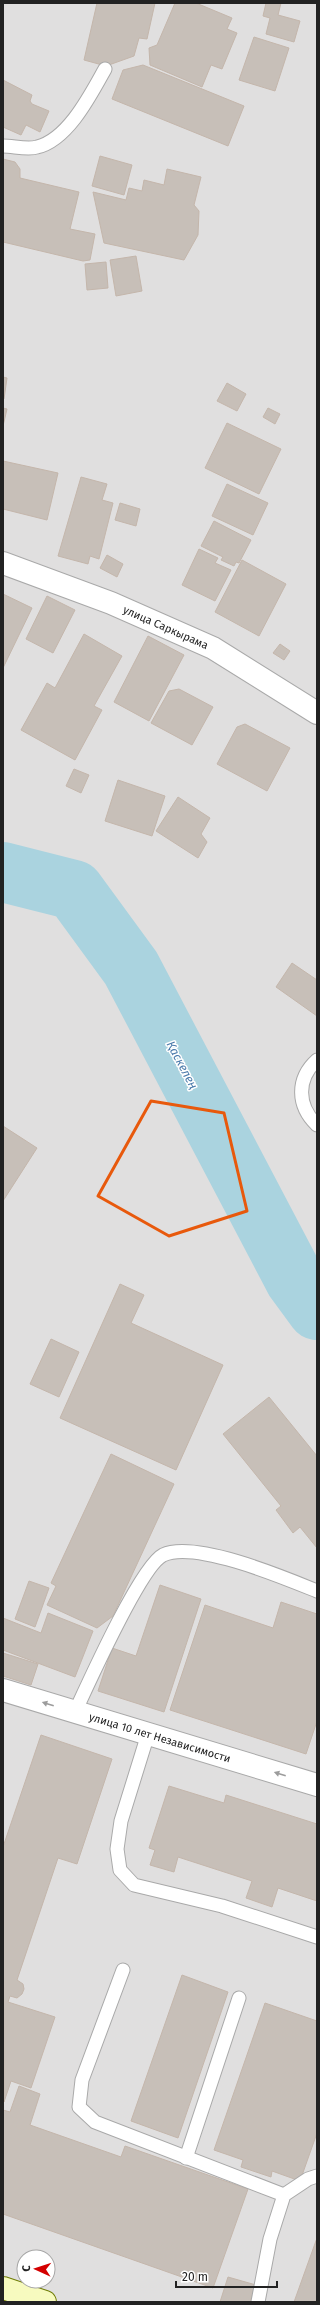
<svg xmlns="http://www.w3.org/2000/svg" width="320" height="2305" viewBox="0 0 320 2305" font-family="'Fira Sans',sans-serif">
<rect width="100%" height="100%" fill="#f2efe9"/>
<path fill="#e0dfdf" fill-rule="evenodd" d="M3,3H317V2302H3ZM24,2257H48V2281H24Z"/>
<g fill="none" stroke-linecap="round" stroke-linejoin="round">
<path stroke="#aad3df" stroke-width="60" d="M3,872L74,890L131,968L295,1280L317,1310"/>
</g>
<g fill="#c7bfb8" stroke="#c4b6ab">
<path d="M97,3H155L147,39L139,38L134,56L106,66L84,60Z"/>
<path d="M175,3H196L232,18L227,29L237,33L222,69L211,65L202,87L150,65L149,48L157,45Z"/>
<path d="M266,3H281L278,15L300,21L294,42L266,34L270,18L263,16Z"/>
<path d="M254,37L289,48L275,91L239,80Z"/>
<path d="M143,65L244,106L228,146L112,99L123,70Z"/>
<path d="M3,80L32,95L30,101L32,104L49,111L40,132L26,125L21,135L3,127Z"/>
<path d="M100,156L132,165L124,195L92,186Z"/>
<path d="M3,159L15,162L20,169V178L79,192L70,229L95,234L90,260L83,261L3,242Z"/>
<path d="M167,169L201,177L194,205L199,211L198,235L184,260L104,243L93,192L126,200L129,188L142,191L144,180L164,185Z"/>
<path d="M136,256L142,291L116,296L110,260Z"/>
<path d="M106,262L108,288L87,290L85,264Z"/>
<path d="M3,377L7,378L4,399H3Z"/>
<path d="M227,383L246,394L237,411L217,401Z"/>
<path d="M3,408L7,409L3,426Z"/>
<path d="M268,408L280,414L275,424L263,417Z"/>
<path d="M227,423L281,449L259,494L205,468Z"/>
<path d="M3,461L58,473L47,520L3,509Z"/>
<path d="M81,477L107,484L102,500L113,503L99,559L90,556L88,564L58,556Z"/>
<path d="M227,484L268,503L253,535L212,516Z"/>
<path d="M120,503L140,509L136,526L115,520Z"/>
<path d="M214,521L251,540L239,563L236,562L234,566L221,560L223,557L201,546Z"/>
<path d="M199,549L218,558L215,563L231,570L215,601L182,585Z"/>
<path d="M107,555L123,564L117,577L100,568Z"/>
<path d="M242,560L286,584L259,636L215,612Z"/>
<path d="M3,594L32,608L3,668Z"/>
<path d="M47,596L75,610L53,653L26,639Z"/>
<path d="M84,634L122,656L94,706L102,710L75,760L21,730L47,683L55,688Z"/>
<path d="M148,636L184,655L149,721L114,702Z"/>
<path d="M280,644L290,651L284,660L273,653Z"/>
<path d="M179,689L213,707L192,745L151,723L169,691Z"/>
<path d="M245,724L290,748L267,791L217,764L237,727Z"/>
<path d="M74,769L89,775L81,793L66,786Z"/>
<path d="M118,780L165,796L152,836L105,821Z"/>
<path d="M178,797L210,818L201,834L207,842L198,858L156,831Z"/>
<path d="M292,963L317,980V1016L276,987Z"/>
<path d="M3,1126L37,1148L3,1201Z"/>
<path d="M120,1284L144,1295L131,1323L223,1365L176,1470L60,1418Z"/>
<path d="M51,1339L79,1352L59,1397L30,1384Z"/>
<path d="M269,1397L317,1456V1548L300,1527L293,1533L276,1510L281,1506L223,1434Z"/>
<path d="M111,1454L174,1484L113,1616L97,1628L47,1605L56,1586L51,1583Z"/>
<path d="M29,1581L49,1588L35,1627L15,1619Z"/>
<path d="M160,1585L201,1599L164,1712L98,1691L112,1648L136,1656Z"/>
<path d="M281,1602L317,1614V1721L306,1754L170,1710L205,1605L273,1628Z"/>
<path d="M48,1613L93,1631L75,1677L3,1650V1618L41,1633Z"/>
<path d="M3,1653L38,1664L31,1685L3,1676Z"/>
<path d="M41,1735L112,1759L77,1864L58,1858L17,1980L23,1984L24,1989L22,1994L17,1998L10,1996L8,2002L55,2017L31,2088L11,2081L4,2102L3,1847Z"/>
<path d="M169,1786L224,1803L226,1795L317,1824V1901L278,1888L272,1907L246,1898L252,1881L178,1857L174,1872L150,1865L155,1850L149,1848Z"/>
<path d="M182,1975L228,1992L178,2138L131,2121Z"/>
<path d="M265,2003L317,2021V2133L300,2181L272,2171L271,2177L241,2167L243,2160L214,2150Z"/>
<path d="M19,2086L40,2094L30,2125L121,2157L125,2146L248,2189L213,2288L3,2214V2110L10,2112Z"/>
<path d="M317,2238V2302H294Z"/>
<path d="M228,2277L256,2285L250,2302H220Z"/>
</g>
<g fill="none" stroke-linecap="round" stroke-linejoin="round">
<defs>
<g id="lane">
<path d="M3,146C13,146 28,150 37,147C68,140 91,94 105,69"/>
<path d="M317,1060C296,1079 297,1106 317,1125"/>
<path d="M75,1712C88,1684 141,1566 163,1555C195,1540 285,1578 317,1591"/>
<path d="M148,1734L121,1821L117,1849L120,1870L134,1885L222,1906L317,1937"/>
<path d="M123,1970L82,2080L79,2107L95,2122L284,2195"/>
<path d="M186,2158L239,1998"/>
<path d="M258,2302L270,2239L284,2195L308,2179L317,2176"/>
</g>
<g id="street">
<path id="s1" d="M3,563L111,603L213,648L317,713"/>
<path id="s2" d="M3,1690L317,1785"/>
</g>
<path id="secondary" d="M3,2288L45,2302"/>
</defs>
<use href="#lane" stroke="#a9a9a9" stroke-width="15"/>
<use href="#street" stroke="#a9a9a9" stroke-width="24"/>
<use href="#secondary" stroke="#707d05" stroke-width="24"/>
<use href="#lane" stroke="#fff" stroke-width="13"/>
<use href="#street" stroke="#fff" stroke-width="22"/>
<use href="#secondary" stroke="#f7fabf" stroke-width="22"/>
</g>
<defs><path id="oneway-solid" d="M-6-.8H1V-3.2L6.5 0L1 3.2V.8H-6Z"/></defs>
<g fill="#9c9c9c">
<use href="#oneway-solid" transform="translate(48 1704) rotate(-163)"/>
<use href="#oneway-solid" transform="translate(280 1774) rotate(-163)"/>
</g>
<path fill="none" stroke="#e8590c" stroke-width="3" stroke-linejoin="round" d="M151,1101L224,1113L247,1211L169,1236L98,1196Z"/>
<g text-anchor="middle" stroke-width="3" stroke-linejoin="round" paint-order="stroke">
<g font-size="11" fill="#222" stroke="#fff">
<text dy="4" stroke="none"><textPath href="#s1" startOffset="175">улица Саркырама</textPath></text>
<text dy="4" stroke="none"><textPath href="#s2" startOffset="164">улица 10 лет Независимости</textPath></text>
</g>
<g font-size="12" font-style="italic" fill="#4a7aab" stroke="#fff">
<text transform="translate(182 1065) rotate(62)" y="4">Қаскелең</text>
</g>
</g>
<rect width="320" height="2305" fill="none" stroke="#222222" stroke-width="8"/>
<g transform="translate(36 2269) rotate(273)"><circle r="19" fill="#ffffff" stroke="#a7a7a7"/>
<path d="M0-3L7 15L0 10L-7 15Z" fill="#d40000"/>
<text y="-6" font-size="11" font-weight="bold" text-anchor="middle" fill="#222222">С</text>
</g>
<path d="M176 2281v6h101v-6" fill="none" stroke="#222222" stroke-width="2"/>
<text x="182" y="2281" font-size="12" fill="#222222" stroke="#ffffff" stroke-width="3" paint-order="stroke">20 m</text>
</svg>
